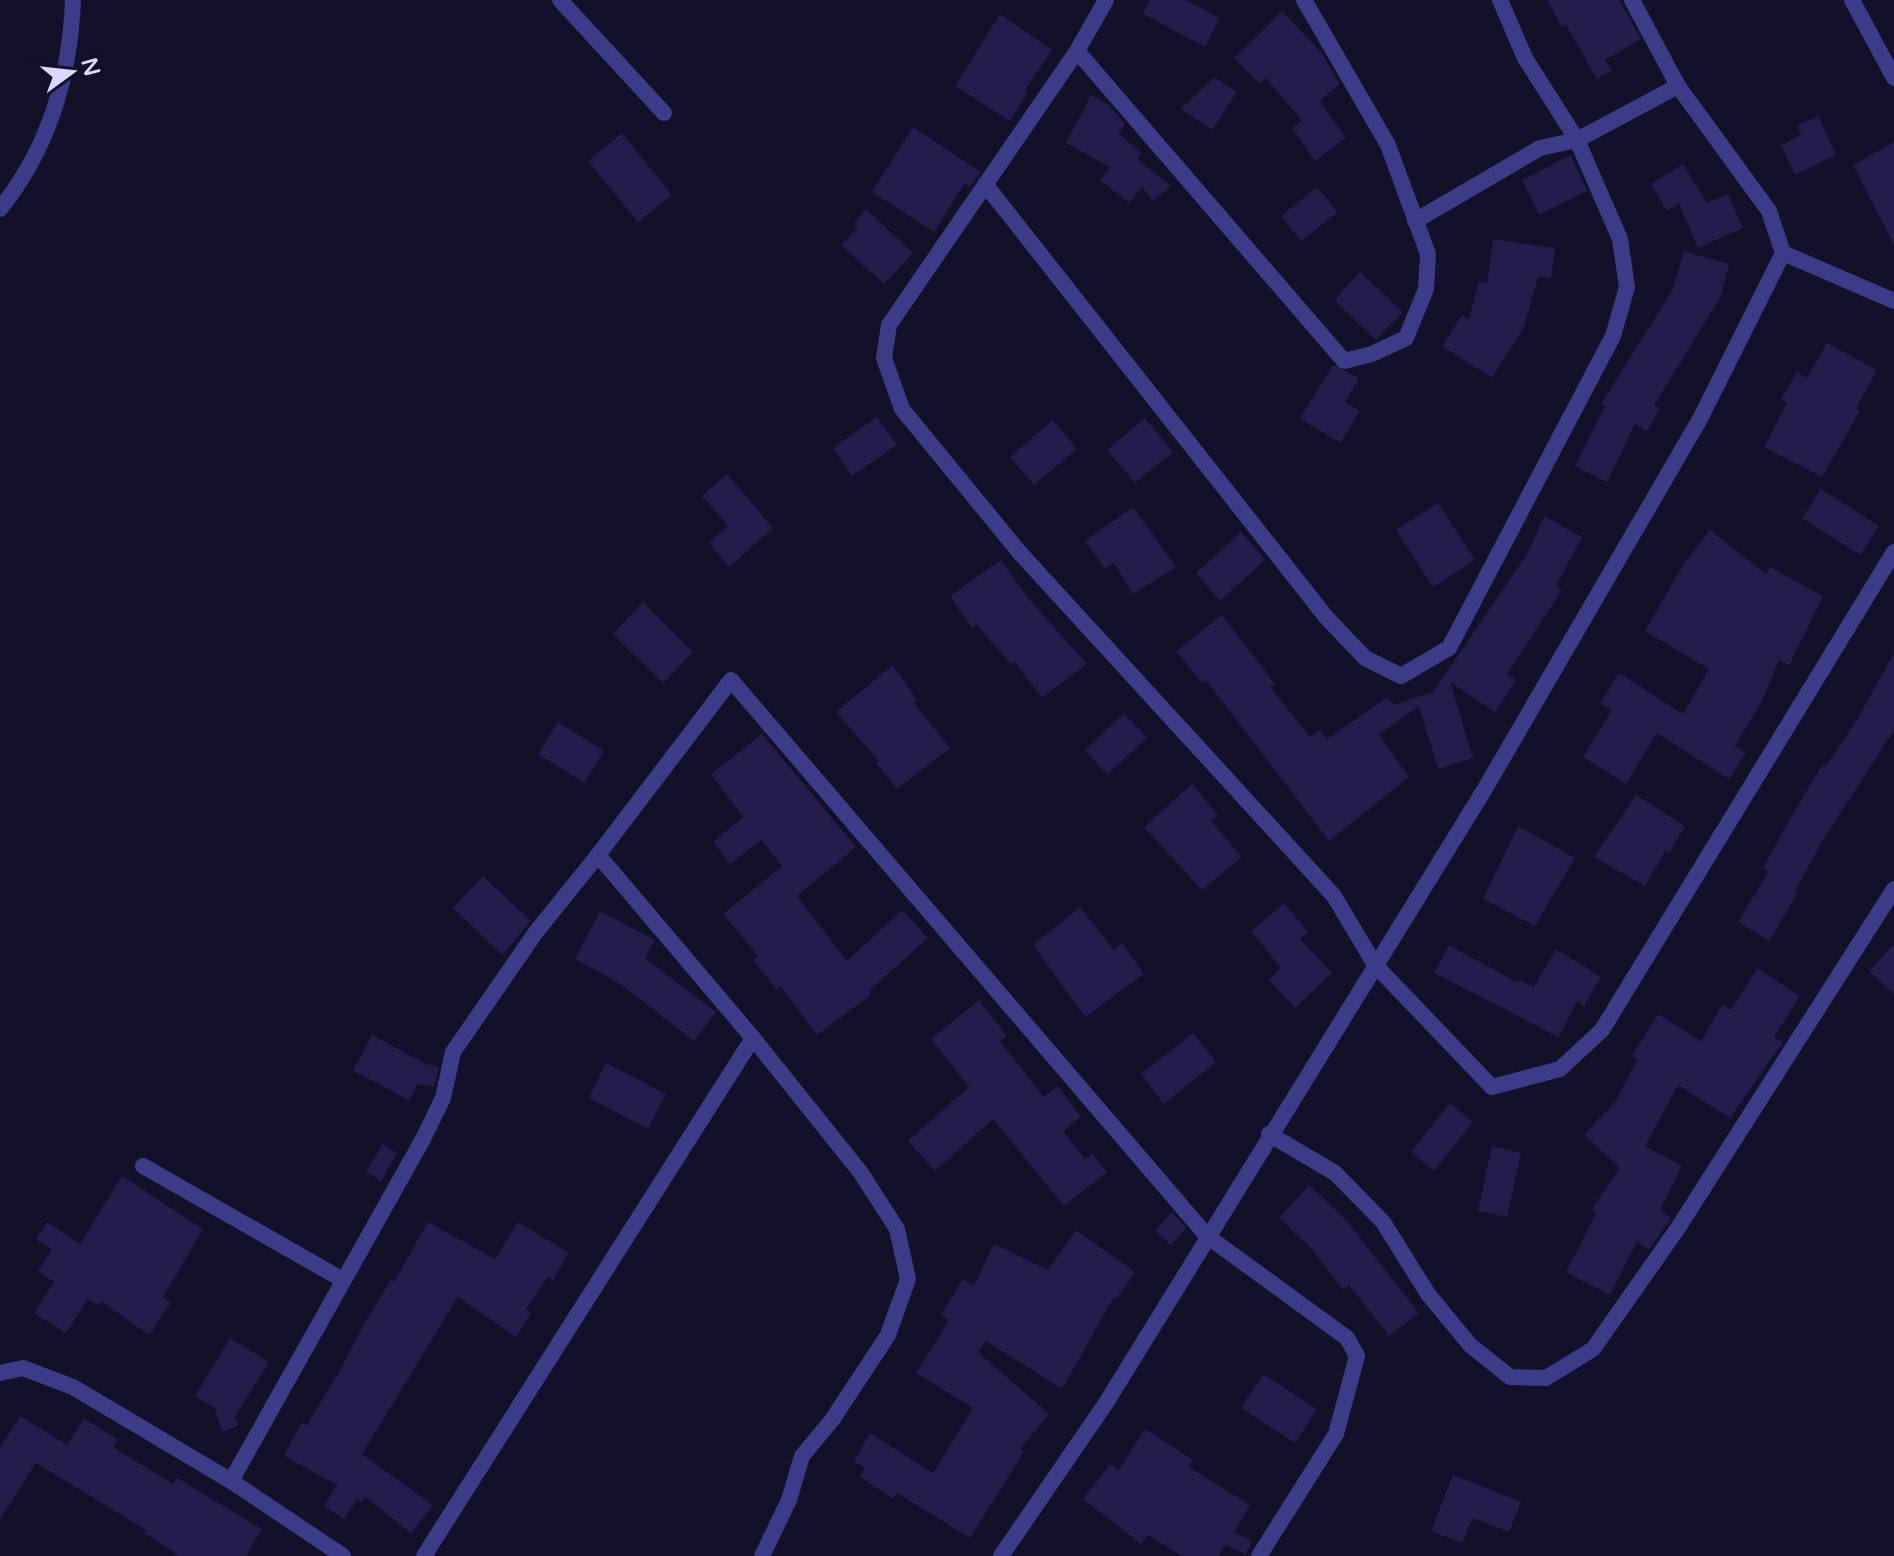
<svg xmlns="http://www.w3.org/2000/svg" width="1894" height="1556" viewBox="0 0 1894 1556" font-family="'Varela Round',sans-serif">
<rect width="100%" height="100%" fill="#131029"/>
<g fill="#241c4a">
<path d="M1150,0H1186L1220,18L1205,47L1143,14Z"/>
<path d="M1547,0H1619L1641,39L1605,60L1612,70L1597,79L1566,25L1562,27Z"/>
<path d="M1282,11L1321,52L1340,84L1320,101L1346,138L1315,161L1292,128L1302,121L1266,78L1259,84L1234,58Z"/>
<path d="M1000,14L1052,50L1025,90L1028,92L1010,121L955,86Z"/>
<path d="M1214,77L1237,92L1212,130L1181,109Z"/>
<path d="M1091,95L1109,105L1125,124L1119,134L1142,153L1137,159L1171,186L1153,201L1142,187L1129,203L1100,180L1110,167L1066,143Z"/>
<path d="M1818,116L1836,155L1795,175L1781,145L1801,135L1797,126Z"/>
<path d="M913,127L981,172L970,187L965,183L934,232L872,192Z"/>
<path d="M622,133L672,195L638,222L588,161Z"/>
<path d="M1894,142V245L1853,165Z"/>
<path d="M1571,155L1587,191L1539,215L1522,180Z"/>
<path d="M1683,164L1707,203L1728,194L1743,228L1698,248L1679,203L1667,211L1651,184Z"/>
<path d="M1317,187L1338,212L1301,241L1281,216Z"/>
<path d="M866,209L913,253L884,284L841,245L858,227L854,223Z"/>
<path d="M1493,239L1555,248L1551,278L1538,277L1524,327L1492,378L1442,346L1462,315L1469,319L1479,282L1487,284Z"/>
<path d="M1684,251L1729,264L1720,298L1654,405L1660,408L1647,431L1635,424L1607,482L1575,466L1605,406L1601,404L1672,291Z"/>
<path d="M1360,272L1403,312L1376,340L1334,300Z"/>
<path d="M1827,343L1877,370L1856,409L1860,411L1822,477L1764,447L1787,403L1781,399L1797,372L1807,378Z"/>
<path d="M1333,365L1359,378L1345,402L1360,411L1340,443L1300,418Z"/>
<path d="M877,417L897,445L852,476L833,448Z"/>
<path d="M1145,418L1173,452L1135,483L1107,450Z"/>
<path d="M1053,420L1077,449L1034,485L1010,457Z"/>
<path d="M727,474L773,528L729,567L709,543L728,526L702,496Z"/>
<path d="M1821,489L1879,526L1860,555L1802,518Z"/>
<path d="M1438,503L1475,560L1433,587L1396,530Z"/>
<path d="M1133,507L1176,567L1133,594L1114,563L1105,569L1085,541Z"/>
<path d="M1544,516L1582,537L1556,586L1562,590L1507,674L1516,680L1495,712L1450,682L1473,758L1438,769L1419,706L1379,735L1409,777L1329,841L1206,680L1202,683L1176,651L1222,615L1275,684L1270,687L1310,737L1320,730L1327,739L1388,697L1393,705L1433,692L1527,554Z"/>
<path d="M1710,530L1766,574L1770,567L1823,596L1789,666L1779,660L1761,703L1735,746L1746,753L1729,779L1657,733L1626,784L1583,757L1612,710L1600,703L1619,673L1683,714L1709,669L1645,631L1685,562Z"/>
<path d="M1241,532L1265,560L1220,601L1196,573Z"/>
<path d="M1001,560L1028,598L1087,664L1042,698L1014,661L1011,664L977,625L972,628L950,596Z"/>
<path d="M643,602L693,652L663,683L613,634Z"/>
<path d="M1894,653V730L1823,840L1795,891L1798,893L1769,941L1738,922L1769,871L1763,868L1787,824L1822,765L1825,767L1858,718Z"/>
<path d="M893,665L917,700L914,703L950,748L897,789L876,763L879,761L836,712Z"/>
<path d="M1124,713L1147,738L1107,775L1085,750Z"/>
<path d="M558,722L604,751L584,783L538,754Z"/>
<path d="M762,734L856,847L797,896L847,961L902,910L928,938L869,991L872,994L817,1035L780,986L776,989L753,960L758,956L723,914L782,866L761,840L730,864L713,842L743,817L711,774Z"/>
<path d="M1192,784L1218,815L1211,821L1242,857L1202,890L1144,827Z"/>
<path d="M1636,795L1685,826L1669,853L1665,851L1645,886L1594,857Z"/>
<path d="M1518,826L1575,858L1535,926L1483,899Z"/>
<path d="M483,876L531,921L502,955L453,908Z"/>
<path d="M1284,903L1308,932L1300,939L1332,973L1295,1008L1269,980L1281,968L1251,931Z"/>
<path d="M1080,907L1114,950L1122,943L1144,974L1085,1017L1033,945Z"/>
<path d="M600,911L655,940L645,958L716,1012L694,1041L619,983L575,959Z"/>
<path d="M1894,944V994L1869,971Z"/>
<path d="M1449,945L1518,983L1520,980L1534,987L1556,949L1601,977L1584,1006L1577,1001L1559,1037L1434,973Z"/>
<path d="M1757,968L1800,996L1774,1037L1783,1042L1730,1118L1678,1085L1645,1146L1682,1166L1660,1210L1671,1218L1649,1250L1637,1242L1610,1295L1566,1272L1596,1213L1591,1210L1620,1168L1584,1135L1615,1102L1637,1060L1632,1056L1658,1014L1701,1041L1722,1005L1731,1010Z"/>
<path d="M979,1000L1007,1036L1000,1041L1044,1097L1058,1086L1081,1117L1063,1131L1085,1159L1092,1153L1107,1172L1064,1206L993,1119L935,1171L908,1141L969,1087L931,1039Z"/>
<path d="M1193,1033L1216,1062L1164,1104L1141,1074Z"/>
<path d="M372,1035L426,1064L439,1067L434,1087L418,1084L409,1100L353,1071Z"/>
<path d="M606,1063L666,1094L648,1129L589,1098Z"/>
<path d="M1450,1103L1473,1122L1434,1171L1411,1152Z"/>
<path d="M383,1144L397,1153L381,1181L366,1172Z"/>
<path d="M1492,1146L1521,1153L1507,1217L1478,1211Z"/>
<path d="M122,1176L203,1229L163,1297L171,1302L149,1335L101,1301L98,1305L88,1299L66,1333L34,1313L54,1282L38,1271L52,1249L36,1239L47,1222L80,1244Z"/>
<path d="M1309,1185L1346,1220L1419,1313L1389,1336L1349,1285L1343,1290L1311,1248L1279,1218Z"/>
<path d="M1172,1212L1186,1228L1171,1245L1155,1231Z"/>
<path d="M428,1222L495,1259L518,1222L569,1253L553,1280L548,1277L526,1309L531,1313L516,1337L458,1297L362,1454L433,1505L411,1533L365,1497L362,1502L357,1499L344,1519L324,1506L337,1485L284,1456L302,1422L307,1425L342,1367L364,1324L391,1280L394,1282Z"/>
<path d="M1076,1230L1135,1272L1117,1298L1114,1297L1062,1389L986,1341L978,1352L1049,1414L1020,1449L1024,1452L970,1538L897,1493L893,1499L860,1477L865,1468L854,1461L870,1433L933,1473L973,1408L916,1373L949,1320L941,1315L963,1279L974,1286L994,1244L1048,1270Z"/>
<path d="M230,1338L269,1362L235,1417L238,1426L222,1431L215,1408L195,1396Z"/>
<path d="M1263,1374L1317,1409L1295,1443L1241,1408Z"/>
<path d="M20,1416L67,1445L84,1418L118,1440L113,1447L173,1484L177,1478L262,1529L246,1556H180L144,1533L146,1530L36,1463L0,1520V1448Z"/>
<path d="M1145,1429L1193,1460L1189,1467L1250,1505L1234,1532L1252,1541L1246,1554L1225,1545L1218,1556H1182L1148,1535L1141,1544L1083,1499L1110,1464L1119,1470Z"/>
<path d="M1453,1475L1521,1502L1509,1532L1473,1518L1462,1543L1431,1531Z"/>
</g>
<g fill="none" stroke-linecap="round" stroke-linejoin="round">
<g stroke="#3b3b88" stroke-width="16">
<path d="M560,0L664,113"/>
<path d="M1106,0L1077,51L889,325L884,358L902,409L1020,553L1334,896L1375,965L1492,1087L1560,1069L1602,1030L1894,552"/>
<path d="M1852,0L1894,78"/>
<path d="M1077,51L1344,361L1372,354L1406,338L1426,289L1428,254L1388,145L1304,0"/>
<path d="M985,184L1326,617L1365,658L1401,676L1449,648L1613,336L1627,287L1620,239L1577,140L1525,58L1500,0"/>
<path d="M0,209C49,148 70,78 73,0"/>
<path d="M1415,221L1540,148L1577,140L1678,86"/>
<path d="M1783,253L1894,301"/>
<path d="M598,855L731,680L1207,1236L1347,1338L1357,1356L1336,1434L1259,1556"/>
<path d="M753,1038L861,1173L897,1229L908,1279L888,1335L832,1420L802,1456L789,1500L762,1556"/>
<path d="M1269,1134L1335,1173L1383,1222L1428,1294L1470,1345L1510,1377L1546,1378L1593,1349L1678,1228L1894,889"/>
<path d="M143,1166L343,1280"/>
<path d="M0,1373L23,1368L73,1387L231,1481"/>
<path d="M343,1556L231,1481L423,1139L443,1098L453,1052L536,932L598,855L753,1038L424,1556"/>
<path d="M1001,1556L1106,1403L1483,792L1700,419L1783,253L1769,211L1678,86L1632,0"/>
</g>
</g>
<g transform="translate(72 72) rotate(75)" stroke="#131029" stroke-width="6" paint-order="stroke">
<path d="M0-6L14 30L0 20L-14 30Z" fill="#dbd8ff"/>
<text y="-12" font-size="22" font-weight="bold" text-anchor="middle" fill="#dbd8ff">N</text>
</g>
</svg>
